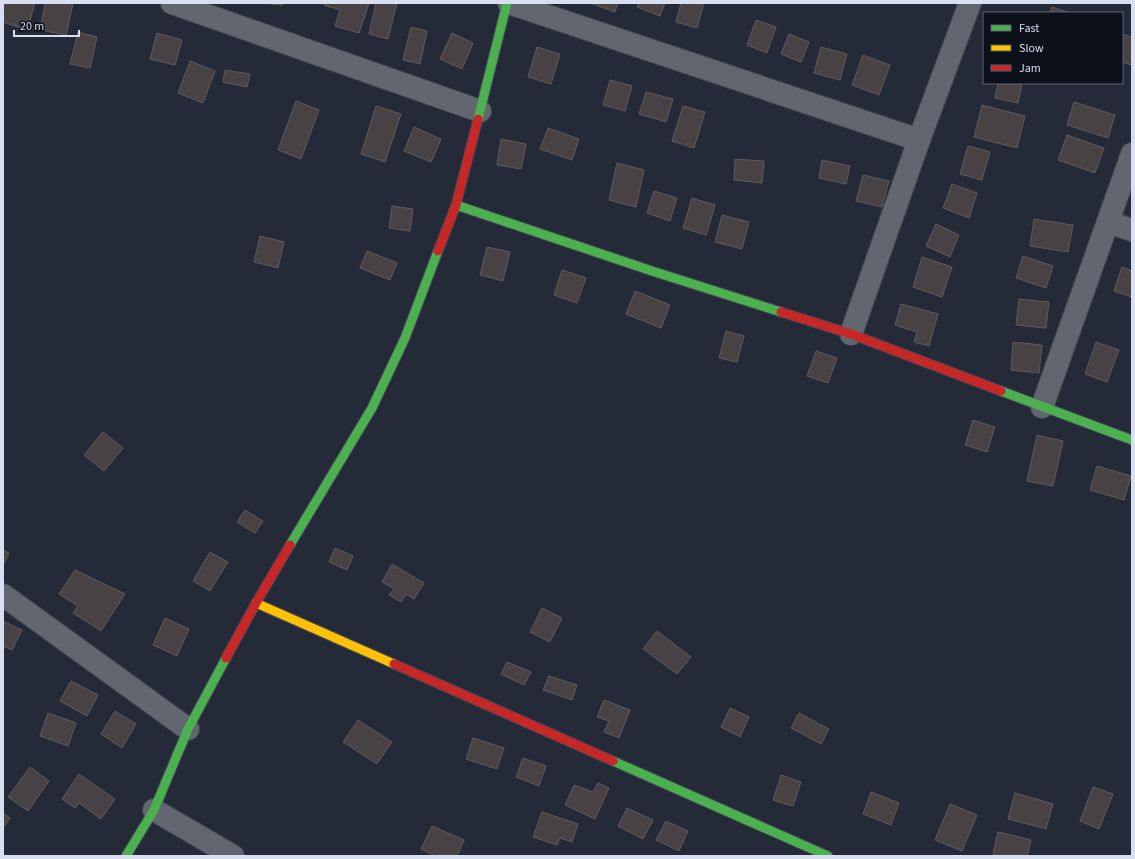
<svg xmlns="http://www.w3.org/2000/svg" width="1135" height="859" viewBox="0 0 1135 859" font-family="'Source Sans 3',sans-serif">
<rect width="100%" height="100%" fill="#252a38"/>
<g fill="#484244" stroke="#5f5b5e">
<path d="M3,3H35L27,30L3,22Z"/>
<path d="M45,3H73L66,35L40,30Z"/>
<path d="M261,3H283L282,5Z"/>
<path d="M324,3H369L359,33L335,26L340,10L324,5Z"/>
<path d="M376,3H397L388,39L369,34Z"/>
<path d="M590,3H618L615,12Z"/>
<path d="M639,3H665L660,16L637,7Z"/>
<path d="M681,3H704L697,28L676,22Z"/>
<path d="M1052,7L1070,13H1050Z"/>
<path d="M756,20L776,27L767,53L747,45Z"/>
<path d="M411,27L427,31L420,64L403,60Z"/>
<path d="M78,32L97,37L90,68L70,64Z"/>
<path d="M157,33L182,40L175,65L150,59Z"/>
<path d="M452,33L473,43L462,69L440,59Z"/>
<path d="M789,34L809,42L801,62L781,54Z"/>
<path d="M1122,34L1132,37V65L1122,62Z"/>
<path d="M537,47L560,54L551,84L528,77Z"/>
<path d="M821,47L847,54L840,80L814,73Z"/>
<path d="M863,55L890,65L879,95L852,85Z"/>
<path d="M190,61L215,71L203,103L178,93Z"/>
<path d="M225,70L250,74L247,87L223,82Z"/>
<path d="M610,80L632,86L625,111L603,105Z"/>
<path d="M998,83H1022L1018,103L995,98Z"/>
<path d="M646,92L673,99L666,122L639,114Z"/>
<path d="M296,101L319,110L301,159L278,150Z"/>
<path d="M1074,102L1115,115L1108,138L1067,125Z"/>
<path d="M982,105L1025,116L1017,148L974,137Z"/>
<path d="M376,106L401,114L385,162L361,154Z"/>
<path d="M683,106L705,112L694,148L672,141Z"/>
<path d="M414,127L441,139L431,162L404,151Z"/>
<path d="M548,128L579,139L572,160L540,149Z"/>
<path d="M1067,135L1104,148L1095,173L1058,160Z"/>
<path d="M501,139L526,144L521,169L497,165Z"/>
<path d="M968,146L990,152L982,180L960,174Z"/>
<path d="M735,159L764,161L762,183L734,180Z"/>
<path d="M822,160L850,166L846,184L819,178Z"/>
<path d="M617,163L644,170L636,207L609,200Z"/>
<path d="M863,175L889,181L882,207L856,201Z"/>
<path d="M952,184L977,193L969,218L943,208Z"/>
<path d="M654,191L677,198L670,221L647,213Z"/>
<path d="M692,198L715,205L706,235L683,228Z"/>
<path d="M392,206L413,209L410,231L389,228Z"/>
<path d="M722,215L749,222L742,249L715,242Z"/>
<path d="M1034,219L1073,225L1068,252L1030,246Z"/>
<path d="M936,224L959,235L950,257L926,246Z"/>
<path d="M260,236L284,242L278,268L254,262Z"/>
<path d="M487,247L510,252L503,281L480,275Z"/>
<path d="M367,251L397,263L390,280L360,268Z"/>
<path d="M1023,256L1053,266L1046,288L1016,278Z"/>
<path d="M922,257L952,267L942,297L913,287Z"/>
<path d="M1122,267L1132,271V297L1114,291Z"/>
<path d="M562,270L586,278L577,303L554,295Z"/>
<path d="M635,291L670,305L661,328L626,314Z"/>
<path d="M1019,299L1049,302L1046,328L1016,325Z"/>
<path d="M901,304L938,314L929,346L914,342L917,332L895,325Z"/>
<path d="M726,331L744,336L737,362L719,358Z"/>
<path d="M1013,342L1042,345L1039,373L1011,370Z"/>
<path d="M1096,342L1119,350L1107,382L1085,374Z"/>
<path d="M816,351L837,358L828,383L807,376Z"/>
<path d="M973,420L995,427L987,452L965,445Z"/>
<path d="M103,432L123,448L104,471L84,455Z"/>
<path d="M1037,435L1063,441L1053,486L1027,481Z"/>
<path d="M1097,466L1131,476L1124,500L1090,490Z"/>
<path d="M245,510L263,521L255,533L237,522Z"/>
<path d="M335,548L353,556L347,570L329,562Z"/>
<path d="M3,550L9,553L3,565Z"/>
<path d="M210,552L228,562L210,591L193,581Z"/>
<path d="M392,564L424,583L414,599L406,594L401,602L389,595L394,589L382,582Z"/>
<path d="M75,570L125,594L101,631L73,613L78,606L59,594Z"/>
<path d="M542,608L562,618L550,642L530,632Z"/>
<path d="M165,618L189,629L177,656L153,645Z"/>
<path d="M3,621L22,630L12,650L3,646Z"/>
<path d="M657,631L691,657L677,674L643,649Z"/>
<path d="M507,662L531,672L524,685L501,674Z"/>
<path d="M549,676L577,685L572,700L543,690Z"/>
<path d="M71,681L98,695L87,716L60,701Z"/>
<path d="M604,700L630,710L619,738L604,732L609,721L597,717Z"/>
<path d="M730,708L749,717L740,737L721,727Z"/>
<path d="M115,711L136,724L122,748L101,734Z"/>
<path d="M48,713L76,723L68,746L40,736Z"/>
<path d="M799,713L829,729L821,744L791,728Z"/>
<path d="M358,720L392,742L377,764L343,742Z"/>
<path d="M473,738L504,748L497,769L466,759Z"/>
<path d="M523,758L546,766L539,786L516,777Z"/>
<path d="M30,767L49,781L28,811L8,797Z"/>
<path d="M79,774L115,799L101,819L79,803L75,808L62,799Z"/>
<path d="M781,775L801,782L793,806L773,800Z"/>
<path d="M598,783L609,788L595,819L565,805L574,785L593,792Z"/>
<path d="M1093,787L1113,794L1099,829L1080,821Z"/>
<path d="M871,792L899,803L891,825L863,814Z"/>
<path d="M1015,793L1053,804L1046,829L1008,819Z"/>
<path d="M950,804L977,815L962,851L935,840Z"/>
<path d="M627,808L653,820L643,839L618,826Z"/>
<path d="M542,812L578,824L572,842L560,838L557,845L533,837Z"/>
<path d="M3,813L10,818L3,828Z"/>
<path d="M666,821L688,831L679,851L656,840Z"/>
<path d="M432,826L464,840L457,856H435L421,849Z"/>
<path d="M998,832L1031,840L1027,856H1002L993,854Z"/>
</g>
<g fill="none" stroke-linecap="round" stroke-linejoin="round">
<defs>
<g id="street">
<path d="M172,3L480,111"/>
<path d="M509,3L919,140"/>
<path d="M1108,222L1132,230"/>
<path d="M851,334L919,140L970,3"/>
<path d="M1042,407L1132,154"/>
<path d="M3,595L188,729"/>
<path d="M154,810L233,856"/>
</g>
<g id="fast">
<path d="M478,119L507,3"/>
<path d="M456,205L652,271L781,312"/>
<path d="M1001,391L1132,440"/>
<path d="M290,545L372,408L405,338L438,251"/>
<path d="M613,761L828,856"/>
<path d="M126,856L154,810L188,729L226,658"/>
</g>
<path id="slow" d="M256,603L394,664"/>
<g id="jam">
<path d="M438,251L456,205L478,119"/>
<path d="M781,312L851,334L1001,391"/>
<path d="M226,658L256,603L290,545"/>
<path d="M394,664L613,761"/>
</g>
</defs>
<use href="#street" stroke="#404551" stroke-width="24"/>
<use href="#fast" stroke="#404551" stroke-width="11"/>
<use href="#slow" stroke="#404551" stroke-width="11"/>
<use href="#jam" stroke="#404551" stroke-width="11"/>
<use href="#street" stroke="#616670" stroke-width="22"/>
<use href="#fast" stroke="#4caf50" stroke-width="9"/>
<use href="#slow" stroke="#ffc107" stroke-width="9"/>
<use href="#jam" stroke="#c62828" stroke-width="9"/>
</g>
<rect width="1135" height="859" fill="none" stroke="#d8dff0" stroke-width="8"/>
<rect x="983" y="12" width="140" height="72" fill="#0c101b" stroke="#5e6370"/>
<rect x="991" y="25" width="20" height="6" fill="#4caf50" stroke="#5e6370"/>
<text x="1019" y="32" font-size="12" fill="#d8dff0">Fast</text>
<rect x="991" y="45" width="20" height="6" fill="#ffc107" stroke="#5e6370"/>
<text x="1019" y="52" font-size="12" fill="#d8dff0">Slow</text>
<rect x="991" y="65" width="20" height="6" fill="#c62828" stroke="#5e6370"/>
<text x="1019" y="72" font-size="12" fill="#d8dff0">Jam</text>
<path d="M14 30v6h65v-6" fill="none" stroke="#d8dff0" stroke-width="2"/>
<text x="20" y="30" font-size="12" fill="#d8dff0" stroke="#0c101b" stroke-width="3" paint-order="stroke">20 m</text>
</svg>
